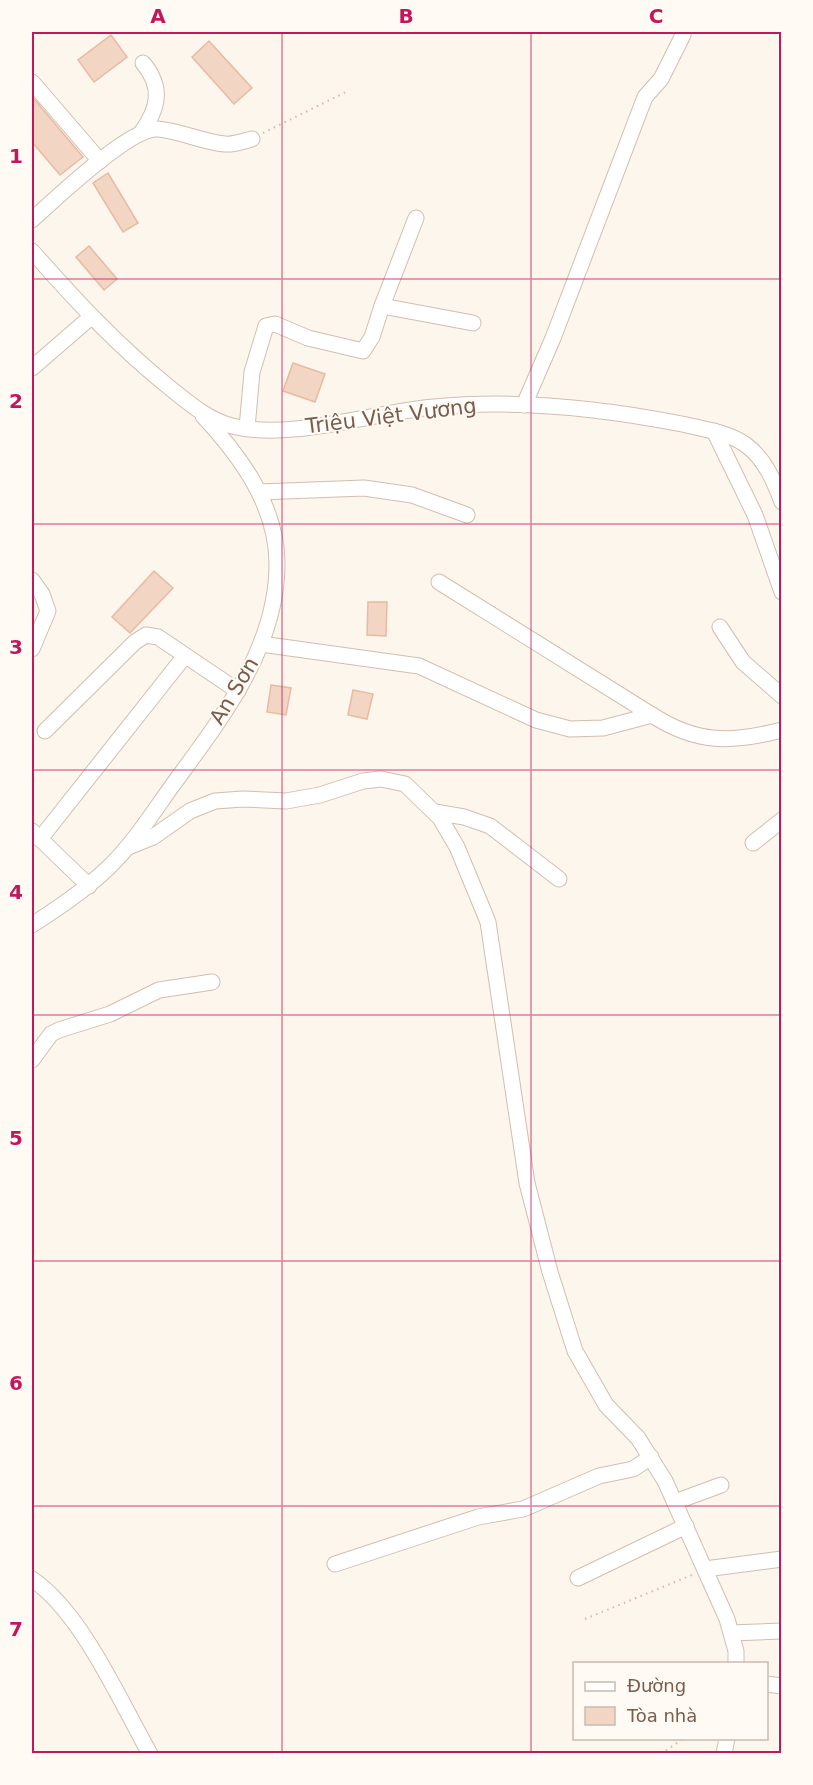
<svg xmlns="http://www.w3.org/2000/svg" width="813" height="1785" viewBox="0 0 813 1785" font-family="'DejaVu Sans',sans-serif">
<rect width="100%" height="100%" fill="#fdf6ec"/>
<g fill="#f3d5c3" stroke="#e6bba3" stroke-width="1.5">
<path d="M111,35L127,57L94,82L78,60Z"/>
<path d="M209,41L252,88L234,104L192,57Z"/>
<path d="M34,99L83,157L60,175L32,142V101Z"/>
<path d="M108,173L138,223L123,232L93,183Z"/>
<path d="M89,246L117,279L104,290L76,257Z"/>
<path d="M293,363L325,374L315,402L283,391Z"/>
<path d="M154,571L173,588L130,633L112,617Z"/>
<path d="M368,602H387L386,636L367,635Z"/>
<path d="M271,685L291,688L286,715L267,712Z"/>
<path d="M353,690L373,694L367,719L348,715Z"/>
</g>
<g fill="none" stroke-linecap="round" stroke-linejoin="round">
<defs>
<g id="minor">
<path d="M32,82L100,161"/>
<path d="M141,133C158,109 164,88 143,63"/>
<path d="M416,218L382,306L473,323"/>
<path d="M32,220C54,200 130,127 158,129C181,131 202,142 225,144C233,145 244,141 252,139"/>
<path d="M32,251C75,300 119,347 170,388C189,403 208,420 232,426C290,441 373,412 434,407C516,399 601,408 682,424C703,429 728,432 746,445C765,459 774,481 782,502"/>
<path d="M32,368L91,317"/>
<path d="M524,405L553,338L645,97L661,79L683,35"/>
<path d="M247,428L252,372L266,326L275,324L308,338L363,351L372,337L382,306"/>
<path d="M714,431L755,515L782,592"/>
<path d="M259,492L364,488L412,495L467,515"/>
<path d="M32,580L42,594L48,611L32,649"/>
<path d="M439,582L652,715"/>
<path d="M720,627L743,662L782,696"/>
<path d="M261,644L419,666L536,720L570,729L603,728L652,715C697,744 731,743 782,730"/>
<path d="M45,731L135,642L146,635L158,637L238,691"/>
<path d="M435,812L464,817L490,826L559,879"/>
<path d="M32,831L89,886"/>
<path d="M40,839L184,657"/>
<path d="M753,843L782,820"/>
<path d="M128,847L153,837L190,811L215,801L243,799L286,801L320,795L363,781L381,779L405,784L440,818L457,847L488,922L527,1183L550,1272L575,1351L606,1405L638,1438L665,1481L727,1619L736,1651V1664"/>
<path d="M32,925C58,908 85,890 108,868C133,844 152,814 172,786C220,720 277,649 277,564C277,506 241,457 203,416"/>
<path d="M32,1060L51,1034L59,1030L110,1014L159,990L212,982"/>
<path d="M675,1502L721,1485"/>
<path d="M335,1564L478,1517L523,1509L599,1476L633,1469L651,1457"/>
<path d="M705,1569L782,1559"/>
<path d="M578,1578L686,1526"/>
<path d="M32,1579C82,1613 120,1701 150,1754"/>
<path d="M731,1633L782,1631"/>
<path d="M766,1684L782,1686"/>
<path d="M724,1754L727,1738"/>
</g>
</defs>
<use href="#minor" stroke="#d1beb0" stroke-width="17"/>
<g stroke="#d9b8a5" stroke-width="2" stroke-dasharray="1.5 4.5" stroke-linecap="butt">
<path d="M263,133L346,92"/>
<path d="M585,1619L692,1575"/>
<path d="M661,1754L684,1738"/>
</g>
<use href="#minor" stroke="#fff" stroke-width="15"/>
</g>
<path fill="none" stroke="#c2185b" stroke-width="1.5" stroke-opacity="0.55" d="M282,32V1754M531,32V1754M32,279H782M32,524H782M32,770H782M32,1015H782M32,1261H782M32,1506H782"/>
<g text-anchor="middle" stroke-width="4.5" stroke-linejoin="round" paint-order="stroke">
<g font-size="21" fill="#7a5c4d" stroke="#fffaf3">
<text transform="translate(391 416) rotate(-7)" y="7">Triệu Việt Vương</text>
<text transform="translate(234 691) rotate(-59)" y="7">An Sơn</text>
</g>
</g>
<rect width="813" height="1785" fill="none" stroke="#fffaf3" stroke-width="66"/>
<rect x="573" y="1662" width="195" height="78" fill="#fffaf3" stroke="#cabbb1" stroke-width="1.5"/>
<rect x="585" y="1682" width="30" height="9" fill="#ffffff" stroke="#cabbb1" stroke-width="1.5"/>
<text x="627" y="1692" font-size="18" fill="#7a5c4d">Đường</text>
<rect x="585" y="1707" width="30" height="18" fill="#f3d5c3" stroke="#cabbb1" stroke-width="1.5"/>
<text x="627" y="1722" font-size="18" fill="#7a5c4d">Tòa nhà</text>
<rect x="33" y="33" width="747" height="1719" fill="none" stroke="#c2185b" stroke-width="2"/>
<g font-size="20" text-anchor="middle" font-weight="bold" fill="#c2185b">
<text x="158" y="23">A</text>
<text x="406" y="23">B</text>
<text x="656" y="23">C</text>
<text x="16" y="163">1</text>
<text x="16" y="408">2</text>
<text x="16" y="654">3</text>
<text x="16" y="899">4</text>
<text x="16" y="1145">5</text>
<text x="16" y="1390">6</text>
<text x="16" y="1636">7</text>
</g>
</svg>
